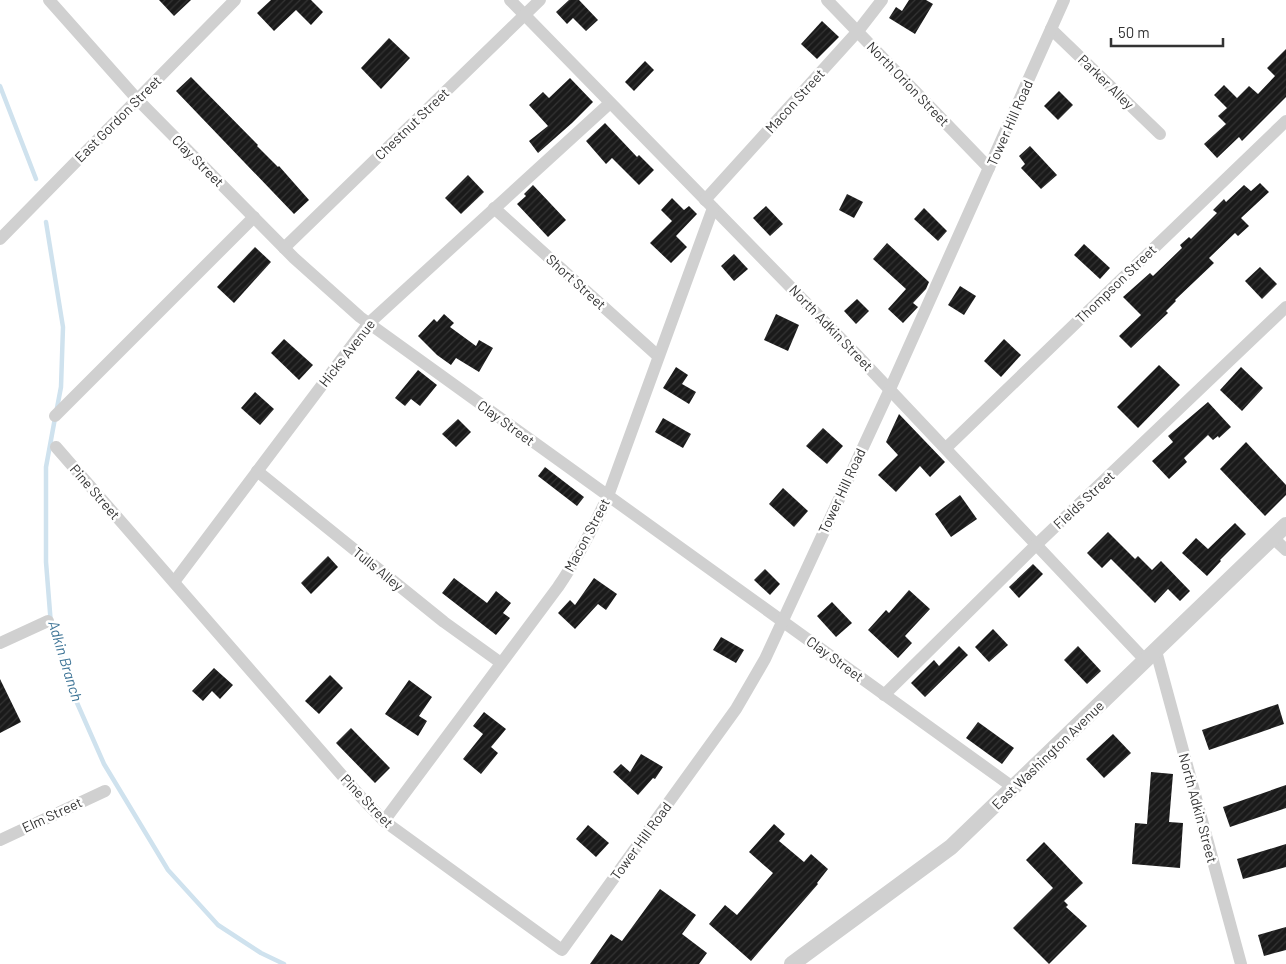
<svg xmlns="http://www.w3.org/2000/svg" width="1286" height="964" viewBox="0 0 1286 964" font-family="Barlow,sans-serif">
<defs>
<pattern id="building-hatch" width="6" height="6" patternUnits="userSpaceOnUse" patternTransform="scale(1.25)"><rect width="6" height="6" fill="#1a1a1a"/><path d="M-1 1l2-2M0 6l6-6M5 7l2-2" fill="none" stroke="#333"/></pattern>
</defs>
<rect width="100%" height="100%" fill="#fff"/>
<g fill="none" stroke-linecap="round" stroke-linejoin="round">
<g stroke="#cfe2ee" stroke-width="4.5">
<path d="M0,86L36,179"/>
<path d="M46,222L63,327L61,387L57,408"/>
<path d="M55,418L46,467V562L51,625L74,696L104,764L168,870L218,925L261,953L284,964"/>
</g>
</g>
<g fill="url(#building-hatch)">
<path d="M159,0H191L174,16Z"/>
<path d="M271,0H311L323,12L311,25L296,10L274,31L257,13Z"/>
<path d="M569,0H579L598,20L586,31L573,18L567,24L556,12Z"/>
<path d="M909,0H926L933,4L915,34L889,18L896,7L902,11Z"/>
<path d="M822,21L839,37L817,59L801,44Z"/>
<path d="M389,38L410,58L381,89L361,68Z"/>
<path d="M1286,49V97L1242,141L1239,137L1217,158L1204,144L1226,124L1218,116L1227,108L1214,95L1224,85L1237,98L1249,86L1258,94L1275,76L1267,68Z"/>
<path d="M645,61L654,70L634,91L625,82Z"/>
<path d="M191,77L258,145L257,146L278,167L279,166L309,200L294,214L176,91Z"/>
<path d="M570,78L593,102L572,123L538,153L529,141L548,126L529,105L543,92L549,98Z"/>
<path d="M1059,91L1073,105L1058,120L1044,106Z"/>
<path d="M605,123L637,157L639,155L654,170L639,185L612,158L606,164L586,141Z"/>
<path d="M1030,146L1057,175L1041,189L1021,168L1025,164L1019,156Z"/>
<path d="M468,175L484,192L461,214L445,198Z"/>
<path d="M1260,183L1269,192L1241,218L1249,226L1238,236L1235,233L1209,258L1214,263L1175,300L1176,301L1166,311L1168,313L1131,348L1119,336L1141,315L1123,297L1150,273L1153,276L1182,248L1180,245L1189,237L1191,239L1217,213L1213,210L1224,199L1226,202L1244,185L1251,191Z"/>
<path d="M533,185L566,220L548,237L517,204L526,196L524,194Z"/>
<path d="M847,194L863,202L854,218L839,210Z"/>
<path d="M672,198L684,210L689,206L697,214L676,236L687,247L671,263L650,243L672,221L661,210Z"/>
<path d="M766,206L783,224L770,236L753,218Z"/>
<path d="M924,208L947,231L938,241L914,219Z"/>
<path d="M887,243L929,282L926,289L913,303L918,307L903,323L888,309L906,289L873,259Z"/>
<path d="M1084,244L1110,268L1100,279L1074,255Z"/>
<path d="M255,247L271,262L234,303L217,287Z"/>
<path d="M734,254L748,269L734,281L721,266Z"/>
<path d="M1260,267L1277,284L1262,299L1245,281Z"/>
<path d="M960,286L976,296L964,315L948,305Z"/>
<path d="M857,299L869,311L856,324L844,311Z"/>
<path d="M444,314L454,323L450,327L476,346L479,340L493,348L479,372L456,358L451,365L437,355L418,336L434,319L437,322Z"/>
<path d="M776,314L799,325L788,351L764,340Z"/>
<path d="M284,339L313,365L299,380L271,353Z"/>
<path d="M1004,339L1021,355L1001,377L984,361Z"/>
<path d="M1159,365L1180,385L1138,428L1117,407Z"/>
<path d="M676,367L688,375L682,384L696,392L689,404L663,388Z"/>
<path d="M1241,367L1263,388L1242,411L1220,390Z"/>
<path d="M418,370L437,385L420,406L411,399L405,406L395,398Z"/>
<path d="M255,392L274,409L260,425L241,408Z"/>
<path d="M1208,402L1231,427L1219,438L1218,436L1213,440L1208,435L1184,458L1187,462L1169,479L1152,461L1173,442L1168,436Z"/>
<path d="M899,414L945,462L930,477L920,466L896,492L878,475L898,455L886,442Z"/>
<path d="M663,418L691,434L683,448L655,432Z"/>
<path d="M458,419L471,432L456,447L442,434Z"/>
<path d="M823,428L843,446L827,464L806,446Z"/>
<path d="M1246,442L1286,485V495L1265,516L1220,469Z"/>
<path d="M545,467L584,497L577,506L538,476Z"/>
<path d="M783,488L808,511L794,527L769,504Z"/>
<path d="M960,495L977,519L951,537L935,514Z"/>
<path d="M1235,523L1246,534L1220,560L1221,561L1207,576L1182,553L1196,538L1208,549Z"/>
<path d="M1108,532L1135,559L1138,556L1152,570L1161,561L1190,591L1180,601L1168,589L1155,603L1111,559L1102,568L1087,553Z"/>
<path d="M328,556L338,567L311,594L301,583Z"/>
<path d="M1033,564L1043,574L1019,598L1009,587Z"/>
<path d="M765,569L780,584L770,595L754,580Z"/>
<path d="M454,578L487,603L496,591L511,603L503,613L510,618L496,635L442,593Z"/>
<path d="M594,578L617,594L606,610L598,604L575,629L558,613L570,600L575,605Z"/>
<path d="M909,590L930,609L905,636L912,643L898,658L868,630L886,610L889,613Z"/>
<path d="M832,602L852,623L836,637L817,616Z"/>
<path d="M993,629L1008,645L989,662L975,647Z"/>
<path d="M721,637L744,650L736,663L713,650Z"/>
<path d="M959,646L968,655L925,697L911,683L934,660L939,666Z"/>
<path d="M1078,646L1101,671L1087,684L1064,660Z"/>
<path d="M214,668L233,685L220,699L212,691L203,701L192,691Z"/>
<path d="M330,675L343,688L319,714L305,701Z"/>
<path d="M0,679L21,722L0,733Z"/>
<path d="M409,680L432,697L419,716L427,721L418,736L385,714Z"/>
<path d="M1278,704L1284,724L1209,750L1202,730Z"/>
<path d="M484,712L506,729L491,747L498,753L481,774L463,759L483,734L473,726Z"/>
<path d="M978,722L1014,748L1002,764L966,738Z"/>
<path d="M351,728L390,768L375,783L336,743Z"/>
<path d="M1113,734L1131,753L1104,778L1086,759Z"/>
<path d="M641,754L663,767L655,779L653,778L638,795L613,772L621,764L630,772Z"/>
<path d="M1151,772L1173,774L1169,822L1183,823L1180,868L1132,864L1135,823L1147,824Z"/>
<path d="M1286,785V808L1230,827L1223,807Z"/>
<path d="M774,824L785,834L779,841L804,862L811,854L828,869L817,883L818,884L751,961L709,924L725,905L737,915L773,873L749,852Z"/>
<path d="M588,825L609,843L596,857L576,839Z"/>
<path d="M1044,842L1083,883L1064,901L1068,905L1066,907L1087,926L1049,964L1013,928L1053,888L1026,860Z"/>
<path d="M1286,844V867L1243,879L1237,859Z"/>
<path d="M660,889L696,915L682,934L707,953L699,964H590L611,934L622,941Z"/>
<path d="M1286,927V950L1264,956L1258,935Z"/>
</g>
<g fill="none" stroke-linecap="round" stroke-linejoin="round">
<g stroke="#d0d0d0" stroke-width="12">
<path d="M49,0L137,99L294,258L360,317L1014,788"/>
<path d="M510,0L856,354L1146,661"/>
<path d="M827,0L989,168"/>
<path d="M1051,29L1160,134"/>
<path d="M705,200L858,31L882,0"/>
<path d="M494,208L658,356"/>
<path d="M0,239L235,0"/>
<path d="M284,248L540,0"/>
<path d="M55,416L254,217"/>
<path d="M56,447L360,796L384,821L562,950L736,709L765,659L890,389L1064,0"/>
<path d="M946,448L1286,121"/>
<path d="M257,471L444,622L501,663"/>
<path d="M1273,538L1286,550"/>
<path d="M174,582L368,324L610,103"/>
<path d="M0,643L48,621"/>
<path d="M1156,651L1241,964"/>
<path d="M884,695L1036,545L1286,307"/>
<path d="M384,821L558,587C578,558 593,528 608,496L713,208"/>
<path d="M0,840L105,791"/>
</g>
<path stroke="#d0d0d0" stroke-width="16" d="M792,964L951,847L1286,525"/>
</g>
<g text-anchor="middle" stroke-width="5" stroke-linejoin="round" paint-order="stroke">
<g font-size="14" fill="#333" stroke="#fff">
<text transform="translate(1106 82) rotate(44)" y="5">Parker Alley</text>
<text transform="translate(908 84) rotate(46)" y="5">North Orion Street</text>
<text transform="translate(795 101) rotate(-48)" y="5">Macon Street</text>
<text transform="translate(118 119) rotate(-45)" y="5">East Gordon Street</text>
<text transform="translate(1010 123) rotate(-66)" y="5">Tower Hill Road</text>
<text transform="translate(412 124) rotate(-44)" y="5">Chestnut Street</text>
<text transform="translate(198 161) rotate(45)" y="5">Clay Street</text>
<text transform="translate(576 282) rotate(42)" y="5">Short Street</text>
<text transform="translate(1116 284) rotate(-44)" y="5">Thompson Street</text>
<text transform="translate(831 328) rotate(46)" y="5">North Adkin Street</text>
<text transform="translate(347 353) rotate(-52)" y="5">Hicks Avenue</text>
<text transform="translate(506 423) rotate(36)" y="5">Clay Street</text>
<text transform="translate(842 491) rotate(-65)" y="5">Tower Hill Road</text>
<text transform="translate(95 492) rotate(49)" y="5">Pine Street</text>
<text transform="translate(1084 500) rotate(-43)" y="5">Fields Street</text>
<text transform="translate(587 535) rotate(-62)" y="5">Macon Street</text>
<text transform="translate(378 569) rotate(39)" y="5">Tulls Alley</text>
<text transform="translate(835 659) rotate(36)" y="5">Clay Street</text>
<text transform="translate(1048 755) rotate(-44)" y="5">East Washington Avenue</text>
<text transform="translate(367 801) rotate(46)" y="5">Pine Street</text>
<text transform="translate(1198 808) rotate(75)" y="5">North Adkin Street</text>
<text transform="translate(52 815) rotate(-25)" y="5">Elm Street</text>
<text transform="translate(641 841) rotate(-54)" y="5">Tower Hill Road</text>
</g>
<g font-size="15" font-style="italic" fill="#3f7597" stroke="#fff">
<text transform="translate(65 661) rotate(73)" y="5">Adkin Branch</text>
</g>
</g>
<path d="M1111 38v8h112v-8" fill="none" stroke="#333333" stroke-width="2.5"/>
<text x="1118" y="38" font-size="15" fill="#333333" stroke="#ffffff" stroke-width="4" paint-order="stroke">50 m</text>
</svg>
